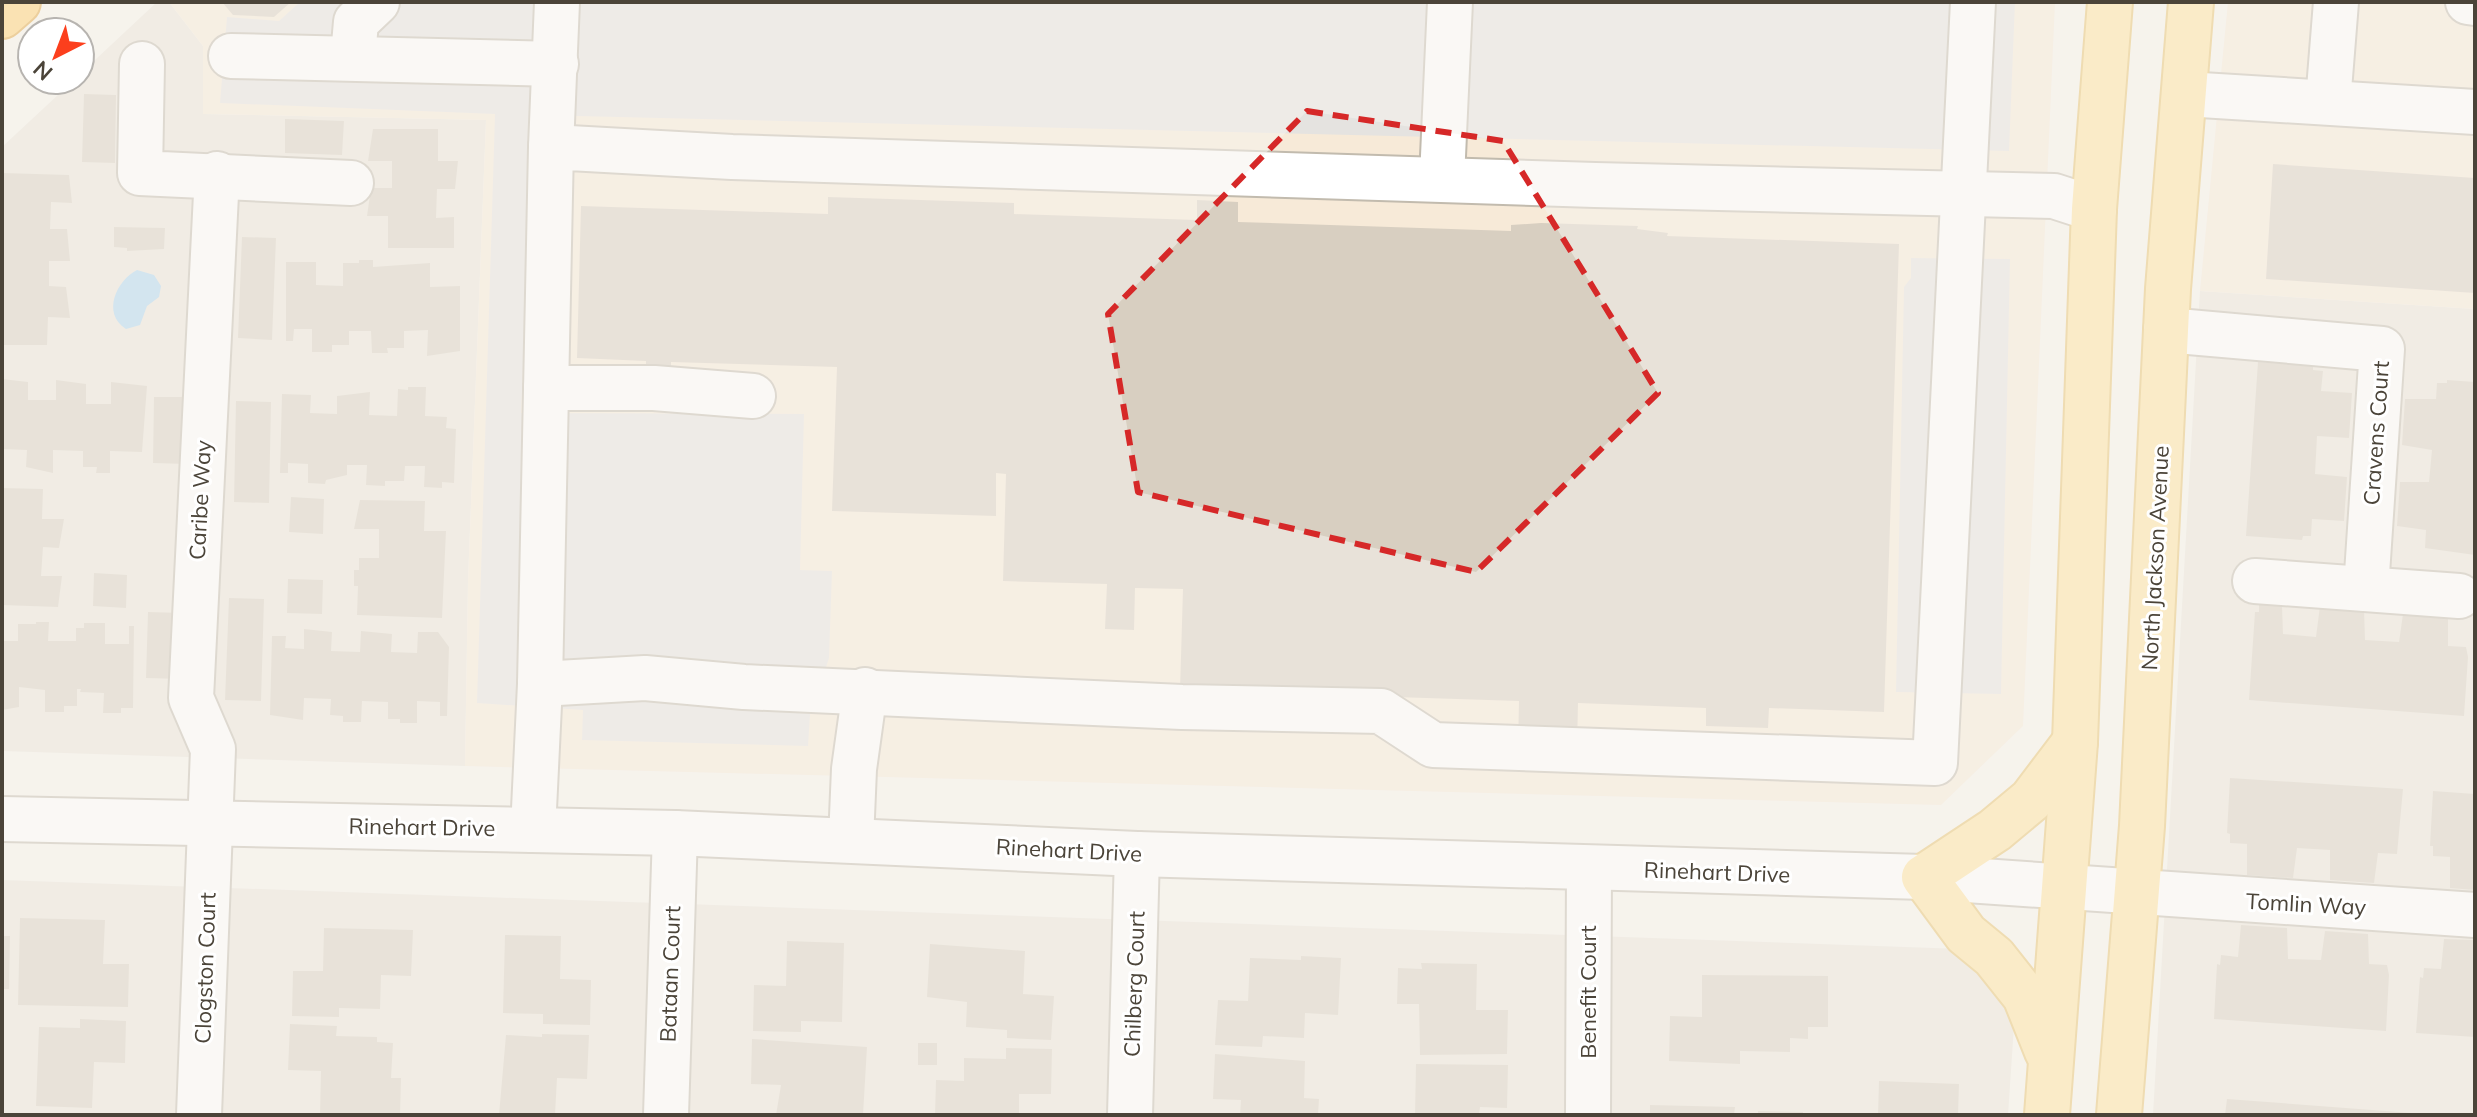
<svg xmlns="http://www.w3.org/2000/svg" width="2477" height="1117" viewBox="0 0 2477 1117" font-family="Mulish,sans-serif">
<rect width="100%" height="100%" fill="#f6f3ec"/>
<g fill="#eae5da">
<path d="M157,2H169L203,46L204,114L486,120L468,581L465,766L2,751V147L74,80H80V74Z"/>
<path d="M2200,291L2475,309V1115H2153Z"/>
<path d="M2,880L2019,951L2008,1115H2Z"/>
</g>
<g fill="#f7ead8">
<path d="M169,2H2055L2023,726L1941,805L465,766L468,581L486,120L203,114V46Z"/>
<path d="M2228,2H2475V309L2200,291Z"/>
</g>
<g fill="#e5e3e0">
<path d="M300,2H2015L2009,151L534,115L521,413L804,414L800,570L832,571L829,658L810,715L808,746L582,740L583,710L477,703L495,114L220,103L227,17L279,21Z"/>
<path d="M1911,258L2010,259L2001,694L1896,692L1904,287L1911,278Z"/>
</g>
<path fill="#a9d4f2" d="M137,270L154,275L161,286L159,297L147,306L140,325L126,329C101,313 117,280 137,270Z"/>
<g fill="#d8cfc1">
<path d="M222,2H291L274,17L233,15Z"/>
<path d="M84,94L116,95L115,163L82,162Z"/>
<path d="M285,119L344,121L342,155L285,153Z"/>
<path d="M373,129H438V161H458L455,189H437L436,218L454,217V248H388V216H367L371,188H392V161H368Z"/>
<path d="M2273,164L2475,178V293L2266,279Z"/>
<path d="M3,173L69,175L72,203L51,202L50,229H67L70,261H49V286L66,287L70,318L48,317L47,345H2Z"/>
<path d="M828,197L1014,203V214L1197,220V200L1238,202V222L1511,231V225L1541,223L1638,226L1637,229L1668,233L1667,236L1899,244L1884,712L1769,708L1768,728L1706,726V708L1578,703L1577,748L1518,746L1519,701L1180,690L1183,589L1135,588L1134,630L1105,629L1107,584L1003,581L1006,474L996,473V516L832,511L837,367L671,362V372H646V361L577,358L581,206L828,214Z"/>
<path d="M114,227L165,228L164,249L127,251V248L114,247Z"/>
<path d="M242,237L276,238L272,340L238,338Z"/>
<path d="M359,260H373V267L430,263V287L460,286V351L427,356L428,330L404,331V348H387L388,353H372L371,331H349V345H332V352H312V329H294L293,341H286V262H316V285L343,286V263H359Z"/>
<path d="M2258,362L2313,366V370L2323,371L2321,391L2352,393L2349,438L2317,436L2315,474L2347,477L2344,521L2312,519L2311,536H2303L2302,540L2246,536Z"/>
<path d="M2,379L28,382V400H56V380L86,384V404H111V382L147,386L142,452L110,451V473H96L97,467H83V451L53,450V473L26,467L27,450L2,449Z"/>
<path d="M2447,380L2475,382V555L2425,548L2426,530L2397,526L2400,482H2429L2432,450L2402,445L2405,399H2436L2437,383H2447Z"/>
<path d="M408,387H426L425,416L447,417L446,428L456,429L454,483L442,482V488L424,487L425,466H405L404,481H385V486L366,485L367,465H347V475L326,480L325,484L308,483V464L288,463V473H280L282,394L311,395L310,413L337,414V396L370,392L369,415L397,416L398,389L408,390Z"/>
<path d="M154,397H188L187,464L153,463Z"/>
<path d="M236,401L271,402L269,503L234,502Z"/>
<path d="M2,488L43,489L42,519H64L59,548L43,547L41,576H62L58,607L2,605Z"/>
<path d="M291,497L324,499L323,534L289,532Z"/>
<path d="M360,500L425,501L424,531H446L442,618L357,615L358,586H354V570H359V558H379V529H354Z"/>
<path d="M94,573L127,575L126,608L93,606Z"/>
<path d="M288,579L323,580L322,614L287,613Z"/>
<path d="M229,598L264,599L261,701L225,700Z"/>
<path d="M2259,604L2282,606L2283,634L2316,637L2320,606L2364,609L2365,640L2399,642L2403,614L2448,617V646L2466,647L2468,657L2464,716L2249,700L2255,612H2259Z"/>
<path d="M148,612L183,613L181,679L146,678Z"/>
<path d="M36,622H49L48,641H76V628H84V623H105V644H129V626H134L133,708H121V713H103L104,693L80,692L81,689H77V706H64V712H45V690L19,687V707L2,710V641H18V624H36Z"/>
<path d="M304,629L332,632L331,651L360,652L361,631L392,634L391,652L417,653L418,632H438L449,647L447,716H440V702L417,701V723H400V719H388V702L362,701L361,722H343V716L330,715L331,699L304,698L303,720L270,715L272,636H286L285,648L304,649Z"/>
<path d="M2230,778L2403,789L2397,854L2378,853L2374,883L2330,880V850L2297,848L2293,878L2247,875V844L2230,843V834L2227,833Z"/>
<path d="M2433,791L2475,794V890L2450,888V857L2433,856V846H2430Z"/>
<path d="M20,918L105,920L103,964H129L128,1007L18,1005Z"/>
<path d="M2241,925L2287,928L2288,959L2321,960L2325,931L2368,934L2369,964L2387,965L2389,975L2386,1031L2214,1019L2217,964L2220,965L2221,955L2238,957Z"/>
<path d="M324,928L413,930L411,976L381,975L380,1009L339,1008V1017L292,1016L293,971H323Z"/>
<path d="M505,935L561,936L560,979L591,980L590,1025L543,1024V1014L503,1013Z"/>
<path d="M2,936H10L9,989H2Z"/>
<path d="M2444,939L2475,940V1037L2416,1033L2420,977L2423,978L2424,968L2441,969Z"/>
<path d="M787,941L844,943L842,1022L801,1021V1032L753,1031L754,985L786,986Z"/>
<path d="M930,944L1025,951L1023,994L1054,996L1051,1040L1007,1038V1030L966,1027L967,1002L927,997Z"/>
<path d="M1301,956L1341,958L1338,1015L1305,1013L1304,1038L1263,1036L1262,1047L1215,1045L1218,1000L1248,1001L1250,958L1301,960Z"/>
<path d="M1421,963L1477,964L1476,1010H1508L1507,1054L1420,1055L1419,1004H1397L1398,968L1422,969Z"/>
<path d="M1702,975L1828,976V1027H1808V1039L1790,1038V1052L1740,1051V1064L1669,1061L1670,1016L1702,1017Z"/>
<path d="M80,1019L126,1021L125,1063L94,1062L92,1108L36,1106L39,1027L80,1028Z"/>
<path d="M290,1024L337,1026L336,1036L377,1037V1042L393,1043L391,1078H401L400,1115H320L321,1071L288,1070Z"/>
<path d="M542,1034L589,1035L587,1079L557,1078L555,1115H499L506,1035L542,1037Z"/>
<path d="M752,1039L867,1047L863,1115H776L781,1085L751,1084Z"/>
<rect x="918" y="1043" width="19" height="22"/>
<path d="M1006,1048L1052,1049L1051,1094H1019V1115H935L936,1080L964,1081V1058L1006,1059Z"/>
<path d="M1215,1054L1305,1061L1304,1098L1319,1099L1318,1115H1240L1241,1100L1213,1099Z"/>
<path d="M1416,1064L1508,1065L1507,1108L1480,1107L1479,1115H1415Z"/>
<path d="M1879,1081L1959,1084L1958,1115H1878Z"/>
<path d="M2227,1099L2412,1113V1115H2225Z"/>
<path d="M1650,1105L1735,1107L1734,1115H1650Z"/>
<path d="M1758,1111L1803,1112V1115H1758Z"/>
</g>
<g fill="none" stroke-linecap="round" stroke-linejoin="round">
<defs>
<g id="minor">
<path d="M2468,2L2475,3"/>
<path d="M231,56L556,64"/>
<path d="M353,56L356,22L377,2"/>
<path d="M142,64L140,173L351,183"/>
<path d="M2185,94L2475,112"/>
<path d="M2328,102L2336,2"/>
<path d="M551,147L557,2"/>
<path d="M1442,178L1450,2"/>
<path d="M2166,330L2382,349L2366,589"/>
<path d="M546,388H654L753,396"/>
<path d="M2255,581L2459,596"/>
<path d="M540,684L645,678L744,687L1182,707L1381,711L1433,745L1935,763L1973,2"/>
<path d="M2,819L675,833L1137,854L1924,877L2475,915"/>
<path d="M533,830L540,684L551,147L732,157L1595,185L2054,196L2094,209"/>
<path d="M851,840L854,769L865,690"/>
<path d="M199,1115L213,749L191,698L217,174"/>
<path d="M666,1115L675,833"/>
<path d="M1130,1115L1137,854"/>
<path d="M1588,1115L1589,868"/>
</g>
<g id="major">
<path d="M2047,1051L2025,996L1994,957L1966,934L1924,877L1995,830L2031,800L2075,742"/>
<path d="M2047,1115L2075,742L2094,209L2110,2"/>
<path d="M2119,1115L2142,826L2168,289L2191,2"/>
</g>
<path id="highway" d="M2,16L18,2"/>
</defs>
<use href="#minor" stroke="#c2bbae" stroke-width="48"/>
<use href="#major" stroke="#e6c16a" stroke-width="48"/>
<use href="#highway" stroke="#e0a43c" stroke-width="48"/>
<use href="#minor" stroke="#fff" stroke-width="44"/>
<use href="#major" stroke="#ffe39c" stroke-width="44"/>
<use href="#highway" stroke="#ffcf6e" stroke-width="44"/>
</g>
<path d="M0 0H2477V1117H0ZM1307,111L1503,141L1658,393L1476,572L1138,492L1108,314Z" fill="#f6f3ec" fill-opacity=".55" fill-rule="evenodd"/>
<path fill="none" stroke="#d62828" stroke-width="6" stroke-dasharray="16 10" stroke-linejoin="round" d="M1307,111L1503,141L1658,393L1476,572L1138,492L1108,314Z"/>
<g text-anchor="middle" stroke-width="6" stroke-linejoin="round" paint-order="stroke">
<g font-size="22" fill="#4b4439" stroke="#fff">
<text transform="translate(2376 433) rotate(-86)" y="8">Cravens Court</text>
<text transform="translate(200 500) rotate(-87)" y="8">Caribe Way</text>
<text transform="translate(2155 558) rotate(-87)" y="8">North Jackson Avenue</text>
<text transform="translate(422 827) rotate(1)" y="8">Rinehart Drive</text>
<text transform="translate(1069 850) rotate(3)" y="8">Rinehart Drive</text>
<text transform="translate(1717 872) rotate(2)" y="8">Rinehart Drive</text>
<text transform="translate(2306 904) rotate(3)" y="8">Tomlin Way</text>
<text transform="translate(205 968) rotate(-88)" y="8">Clogston Court</text>
<text transform="translate(670 974) rotate(-88)" y="8">Bataan Court</text>
<text transform="translate(1134 984) rotate(-88)" y="8">Chilberg Court</text>
<text transform="translate(1588 992) rotate(-90)" y="8">Benefit Court</text>
</g>
</g>
<rect width="2477" height="1117" fill="none" stroke="#4b4439" stroke-width="8"/>
<g transform="translate(56 56) rotate(222)"><circle r="38" fill="#ffffff" stroke="#b7b4b0" stroke-width="2"/>
<path d="M0-6L14 30L0 20L-14 30Z" fill="#fc3f1d"/>
<text y="-12" font-size="22" font-weight="bold" text-anchor="middle" fill="#4b4439">N</text>
</g>
</svg>
